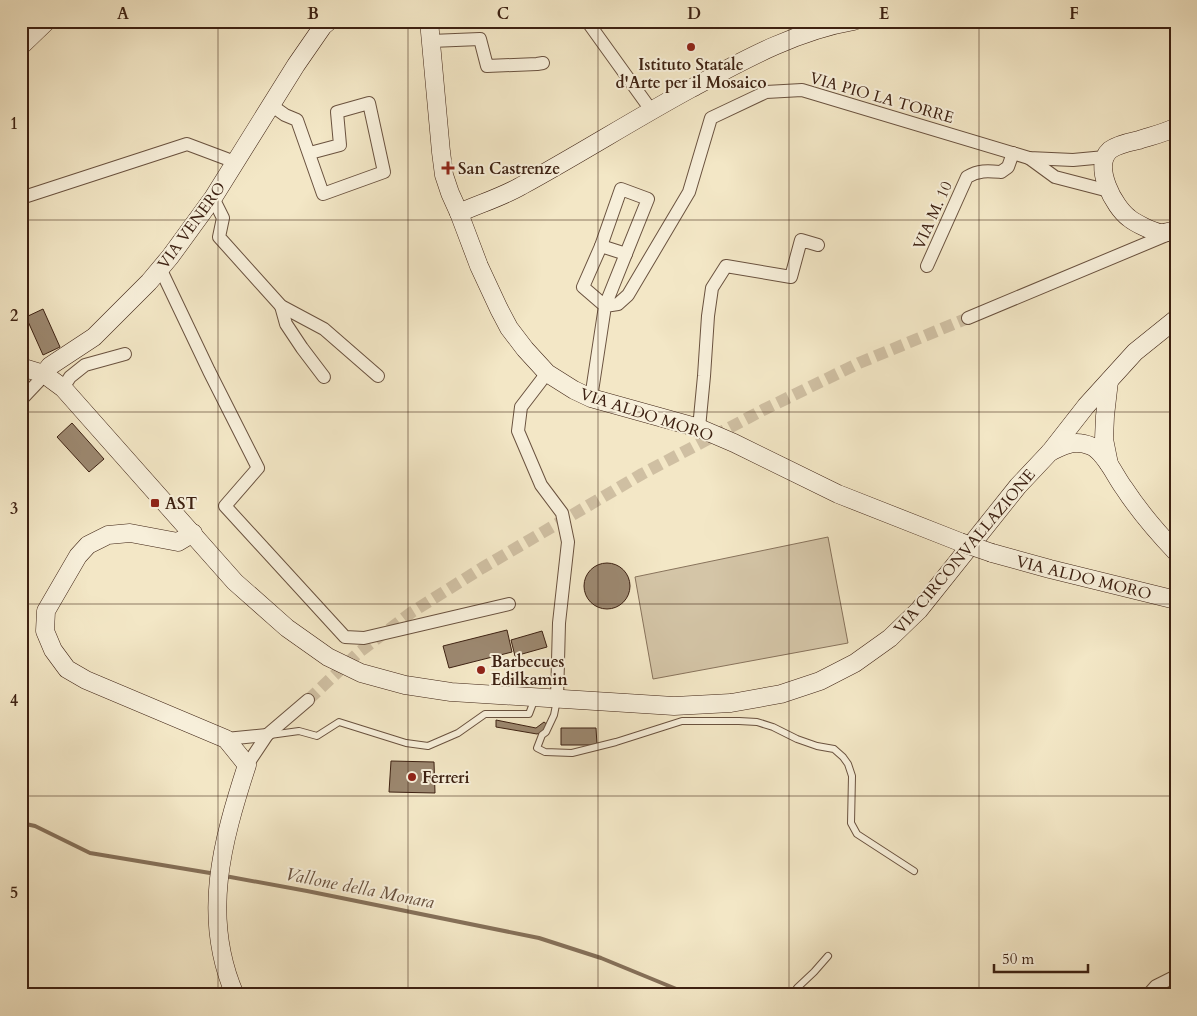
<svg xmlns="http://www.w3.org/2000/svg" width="1197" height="1016" viewBox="0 0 1197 1016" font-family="Cardo,serif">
<rect width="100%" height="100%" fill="#f3e7c6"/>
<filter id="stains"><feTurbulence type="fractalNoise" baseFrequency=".004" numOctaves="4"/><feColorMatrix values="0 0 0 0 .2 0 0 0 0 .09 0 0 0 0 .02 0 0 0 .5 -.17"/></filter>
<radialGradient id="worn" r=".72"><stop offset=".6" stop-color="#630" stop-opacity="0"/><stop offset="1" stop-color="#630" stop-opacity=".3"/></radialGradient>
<path fill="#d4c5a7" stroke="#88735c" d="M828,537L848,643L653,679L635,577Z"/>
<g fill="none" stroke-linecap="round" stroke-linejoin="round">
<g stroke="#857059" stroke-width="4">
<path d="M21,823L35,826L90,853L216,874"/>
<path d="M225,876L307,891L539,938L601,958L691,995"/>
</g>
</g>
<g fill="#9c8870" stroke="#3d2112">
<path d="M43,309L60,347L43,355L26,317Z"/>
<path d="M72,423L104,459L89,472L57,437Z"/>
<circle cx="607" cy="586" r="23"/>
<path d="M507,630L512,652L449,668L443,646Z"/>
<path d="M542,631L547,647L515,656L511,640Z"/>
<path d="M496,720L536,728L544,722L548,725L545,731L537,734L496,727Z"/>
<path d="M561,728H596L597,745H561Z"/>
<path d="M391,761L434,762L435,793L389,792Z"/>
</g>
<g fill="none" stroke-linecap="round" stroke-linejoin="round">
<path stroke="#cfbfa2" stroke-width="12" stroke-dasharray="12 6" stroke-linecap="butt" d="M308,700L358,653L412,612L482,568L642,474L763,410L859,363L968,318"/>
<defs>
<g id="lane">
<path d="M557,700L554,715L546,732L542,735L537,748L545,752L572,753L616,742L682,721H739L757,722L773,727L797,739L817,746L834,749L843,757L848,764L852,776L851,823L857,834L914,871"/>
<path d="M270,735L299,731L317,736L339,722L406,743L428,746L458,733L485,714H529L535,698"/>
<path d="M792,995L797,988L814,972L828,956"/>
</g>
<g id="street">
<path d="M587,21L651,110"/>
<path d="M431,41L480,39L487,66L537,64L543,63"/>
<path d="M271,105L285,115L297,120L323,194L384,172L369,103L337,112L340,145L310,153"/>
<path d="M1029,158L1055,177L1109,191"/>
<path d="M21,198L187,144L235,162"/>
<path d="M213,198L223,218L219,237L281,306L324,329L378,376"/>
<path d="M601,246L626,254"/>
<path d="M927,266L967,177C979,170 988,171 1001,172L1008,167L1013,153"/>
<path d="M160,268L209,371L258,468L225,506L345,637L364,638L509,604"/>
<path d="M281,306L286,324L302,348L324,377"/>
<path d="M968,318L1169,234"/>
<path d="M547,373L521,407L518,431L541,485L562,513L568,542L559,623L557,699"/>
<path d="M63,388L70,377L85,365L125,354"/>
<path d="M591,398L605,306L648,199L621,189L601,246L583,287L605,306L618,304L628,295L689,192L711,118L766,92L802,90L1029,158L1073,160L1105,157"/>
<path d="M21,400L38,382L44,374"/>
<path d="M699,428L704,376L708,316L712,288L726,266L791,277L801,240L818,245"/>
<path d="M226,739L267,735"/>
<path d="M247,765L267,735L308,700"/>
<path d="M1148,995L1156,986L1176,976"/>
</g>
<g id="secondary">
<path d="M429,21L441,152L444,175L450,193L459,213L479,266L499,309L509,328L525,349L547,373L574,390L591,398L699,428L734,443L838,494L960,542"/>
<path d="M21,46L47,21"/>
<path d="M1176,127C1165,133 1151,136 1139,140C1130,142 1118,144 1110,150C1092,166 1114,207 1129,218C1135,223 1153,232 1161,233C1165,233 1171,231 1176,230"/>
<path d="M459,213C479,204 502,197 521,186C578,155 633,120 690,89C742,61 795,31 854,21"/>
<path d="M21,367L44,374L63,388L235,582L287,628L328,657L361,673L405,685L451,692L674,706L731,703L781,694L820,681L855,663L890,638L919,610L1018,486L1050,452L1086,406L1135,352L1176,319"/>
<path d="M44,374L50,366L94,337L149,282L170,257L213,198L296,65L323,26L329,21"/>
<path d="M1109,381L1105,416L1104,439L1109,464"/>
<path d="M1050,452C1065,445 1074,439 1091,446C1105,452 1115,476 1124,488C1139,511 1157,532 1176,552"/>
<path d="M193,533L178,542L130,533L108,535L88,545L78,556L46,611L45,631L53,650L67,669L86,680L226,739L247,765C222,842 201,917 235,995"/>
<path d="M992,553L1050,569L1176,600"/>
</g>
</defs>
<use href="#lane" stroke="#6a523f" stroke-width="8"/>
<use href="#street" stroke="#6a523f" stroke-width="14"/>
<use href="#secondary" stroke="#3d2112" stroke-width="19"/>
<use href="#lane" stroke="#f7efda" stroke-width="6"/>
<use href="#street" stroke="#f7efda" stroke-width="12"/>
<use href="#secondary" stroke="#f7efda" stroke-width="18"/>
<defs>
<path id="secondary-bridge" d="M960,542L992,553"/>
</defs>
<use href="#secondary-bridge" stroke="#3d2112" stroke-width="19" stroke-linecap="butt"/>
<use href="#secondary-bridge" stroke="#f7efda" stroke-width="18"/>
</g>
<path fill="none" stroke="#3d2112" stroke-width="1" stroke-opacity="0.55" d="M218,21V995M408,21V995M598,21V995M789,21V995M979,21V995M21,220H1176M21,412H1176M21,604H1176M21,796H1176"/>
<g fill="#8f2418" stroke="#f7efda" stroke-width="2">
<circle cx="691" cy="47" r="5"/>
<path d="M445.5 160.5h5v5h5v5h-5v5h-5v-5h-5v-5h5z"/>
<rect x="150" y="498" width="10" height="10" rx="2.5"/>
<circle cx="481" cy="670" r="5"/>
<circle cx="412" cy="777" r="5"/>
</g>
<g text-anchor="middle" stroke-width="4" stroke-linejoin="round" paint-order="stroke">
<g font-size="16" font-weight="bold" fill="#3d2112" stroke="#f7efda" text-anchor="start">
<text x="691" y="70" text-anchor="middle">Istituto Statale<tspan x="691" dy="18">d'Arte per il Mosaico</tspan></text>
<text x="458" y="174">San Castrenze</text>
<text x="165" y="509">AST</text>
<text x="491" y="667">Barbecues<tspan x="491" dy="18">Edilkamin</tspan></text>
<text x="422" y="783">Ferreri</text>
</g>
<g font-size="16" fill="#3d2112" stroke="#f7efda">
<text transform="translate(882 97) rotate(16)" y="6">VIA PIO LA TORRE</text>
<text transform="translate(932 215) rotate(-66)" y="6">VIA M. 10</text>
<text transform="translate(191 225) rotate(-54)" y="6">VIA VENERO</text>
<text transform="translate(647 414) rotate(18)" y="6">VIA ALDO MORO</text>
<text transform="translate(964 551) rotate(-50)" y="6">VIA CIRCONVALLAZIONE</text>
<text transform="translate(1084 577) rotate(14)" y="6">VIA ALDO MORO</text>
</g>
<g font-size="18" font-style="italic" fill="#674f3c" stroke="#f7efda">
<text transform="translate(360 888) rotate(11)" y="6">Vallone della Monara</text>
</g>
</g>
<rect width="1197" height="1016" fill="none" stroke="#f3e7c6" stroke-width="55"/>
<path d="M994 964v8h94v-8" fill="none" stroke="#3d2112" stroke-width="2.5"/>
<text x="1002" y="964" font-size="15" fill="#3d2112" stroke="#f7efda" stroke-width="4" paint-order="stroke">50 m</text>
<rect x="28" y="28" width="1142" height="960" fill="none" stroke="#3d2112" stroke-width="2"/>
<g font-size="16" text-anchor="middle" font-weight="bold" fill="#3d2112">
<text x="123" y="19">A</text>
<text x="313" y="19">B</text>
<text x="503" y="19">C</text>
<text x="694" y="19">D</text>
<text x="884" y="19">E</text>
<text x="1074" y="19">F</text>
<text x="14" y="129">1</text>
<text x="14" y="321">2</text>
<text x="14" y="514">3</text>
<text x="14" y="706">4</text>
<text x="14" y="898">5</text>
</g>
<rect width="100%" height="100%" filter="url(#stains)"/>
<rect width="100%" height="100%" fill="url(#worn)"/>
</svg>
